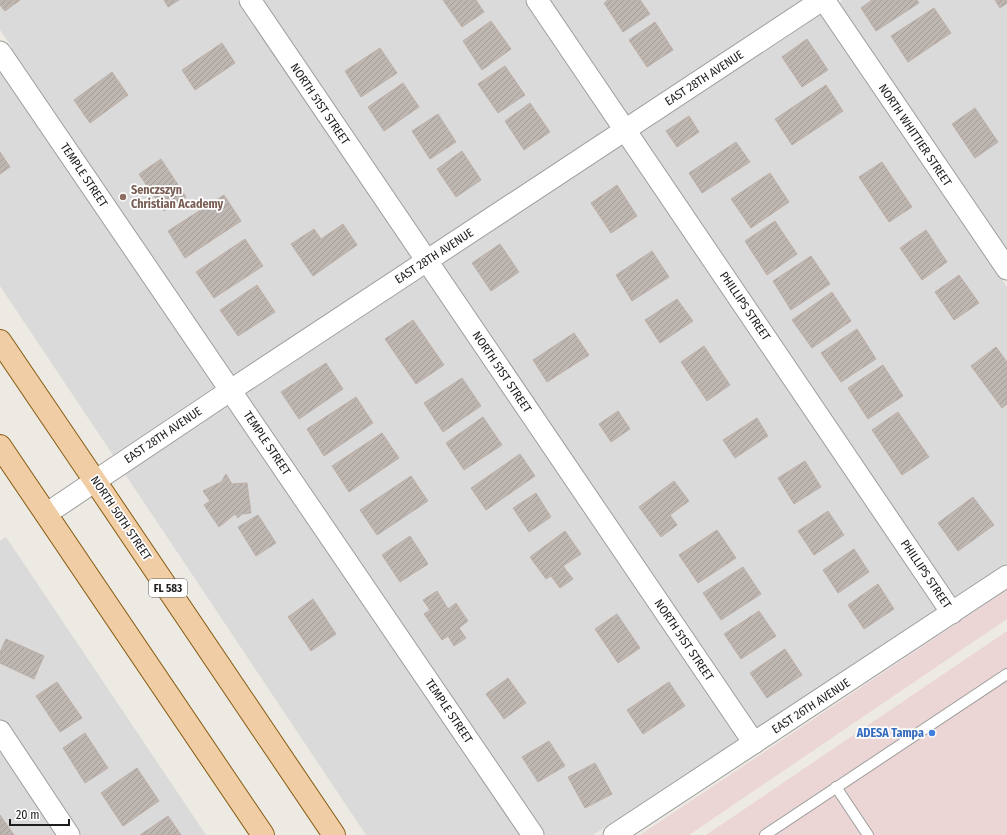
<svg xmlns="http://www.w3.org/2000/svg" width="1007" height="835" viewBox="0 0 1007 835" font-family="'Fira Sans Condensed',sans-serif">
<defs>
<pattern id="building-hatch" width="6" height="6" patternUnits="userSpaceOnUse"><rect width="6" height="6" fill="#bdb6b1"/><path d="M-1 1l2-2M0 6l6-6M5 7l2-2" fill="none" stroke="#a29c98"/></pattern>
</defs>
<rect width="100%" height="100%" fill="#edeae4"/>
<g fill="#dbdada">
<path d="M0,0H237L412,257L233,375L10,49L12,47L0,30Z"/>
<path d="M262,0H525L611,126L429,246Z"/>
<path d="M549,0H801L627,115Z"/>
<path d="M843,0H1007V251L838,3Z"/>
<path d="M821,14L1007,287V563L954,597L640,134Z"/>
<path d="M0,70L216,386L113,455L0,286Z"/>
<path d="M623,145L937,609L756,728L441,265Z"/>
<path d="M425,276L739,739L593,835H545L245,394Z"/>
<path d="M229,405L520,835H366L125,474Z"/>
<path d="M6,537L206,835H82L10,726L0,720V541Z"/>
<path d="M0,749L57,835H0Z"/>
</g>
<g fill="#ecd5d5">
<path d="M1007,590V619L689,835H640Z"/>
<path d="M1007,631V835H706Z"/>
</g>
<g fill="url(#building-hatch)" stroke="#bdb0a8">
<path d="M0,0H20L5,11L0,5Z"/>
<path d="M164,0H179L168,7Z"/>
<path d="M443,0H476L484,12L462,27Z"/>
<path d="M608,0H640L650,14L623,32L604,3Z"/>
<path d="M872,0H917L919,3L876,31L861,8Z"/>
<path d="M995,0H1007V3L1000,8Z"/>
<path d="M934,8L951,33L908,62L891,36Z"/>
<path d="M491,21L511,49L482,70L463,41Z"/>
<path d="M655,22L673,50L647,67L629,40Z"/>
<path d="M807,39L828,70L802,87L782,57Z"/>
<path d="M222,43L235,63L195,90L182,70Z"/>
<path d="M380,48L397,73L361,97L345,71Z"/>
<path d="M505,66L525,95L498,113L478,84Z"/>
<path d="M112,72L128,95L90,123L74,100Z"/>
<path d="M403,83L419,107L384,131L368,107Z"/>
<path d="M826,85L843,111L792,145L775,119Z"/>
<path d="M530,103L550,132L524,150L505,121Z"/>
<path d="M975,108L998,142L975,158L952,124Z"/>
<path d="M438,114L456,142L430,159L412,131Z"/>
<path d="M689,116L699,132L677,147L666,131Z"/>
<path d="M736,142L750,162L702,193L689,173Z"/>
<path d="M462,151L481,180L456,197L437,169Z"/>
<path d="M0,152L10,167L0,174Z"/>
<path d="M161,159L186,197L164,211L139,174Z"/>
<path d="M882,162L912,207L889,222L859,177Z"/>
<path d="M770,173L789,202L751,228L731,199Z"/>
<path d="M617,185L637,216L611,233L591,203Z"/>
<path d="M224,195L241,221L185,258L168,231Z"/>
<path d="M775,221L797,254L767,275L745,241Z"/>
<path d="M343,224L357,245L313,276L291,244L314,229L321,239Z"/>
<path d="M926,230L947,262L922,280L900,248Z"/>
<path d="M245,239L263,266L214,298L196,272Z"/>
<path d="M500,244L519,272L491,291L472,263Z"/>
<path d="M652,251L669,277L632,301L616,275Z"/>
<path d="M811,256L830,284L791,310L773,281Z"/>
<path d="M959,275L979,303L954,320L935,292Z"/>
<path d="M257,285L275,312L238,336L220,310Z"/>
<path d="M832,292L851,321L812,348L792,320Z"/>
<path d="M677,299L693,321L660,343L645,320Z"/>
<path d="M413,320L444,365L416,384L385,339Z"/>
<path d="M857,329L876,359L841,382L821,353Z"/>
<path d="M574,333L589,355L547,382L533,360Z"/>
<path d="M704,346L730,385L707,401L681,362Z"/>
<path d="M996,347L1007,362V404L1002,408L971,366Z"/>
<path d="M326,363L343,389L299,419L281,392Z"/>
<path d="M883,365L903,396L868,419L848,388Z"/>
<path d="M462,378L481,406L443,432L424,403Z"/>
<path d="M356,397L373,423L324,456L307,429Z"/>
<path d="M618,411L630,429L611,442L599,424Z"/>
<path d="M898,412L929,457L902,475L872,430Z"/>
<path d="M483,417L502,445L464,470L446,443Z"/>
<path d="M757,418L768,436L735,458L723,440Z"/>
<path d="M382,433L399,458L349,492L332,466Z"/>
<path d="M520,454L535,476L486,510L471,488Z"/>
<path d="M805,461L821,487L794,504L778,478Z"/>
<path d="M226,474L232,484L247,483L251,513L242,514L238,518L235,514L219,527L204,505L210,501L203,491L221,482Z"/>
<path d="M411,476L428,501L377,535L360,510Z"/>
<path d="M674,481L689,501L670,515L677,525L661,537L639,507Z"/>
<path d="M536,493L551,517L529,532L513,508Z"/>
<path d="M973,497L994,525L958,551L938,523Z"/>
<path d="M828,511L844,535L814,555L798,531Z"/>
<path d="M258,515L276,543L256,556L238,527Z"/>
<path d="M717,530L736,558L698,583L679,555Z"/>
<path d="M565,531L581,554L563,566L573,579L560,588L551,576L546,579L530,557Z"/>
<path d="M410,536L428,564L400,582L382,555Z"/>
<path d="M854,549L869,572L838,593L823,570Z"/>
<path d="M743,567L761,594L721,620L703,593Z"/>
<path d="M878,584L894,609L864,629L848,605Z"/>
<path d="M437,591L448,609L456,603L468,621L459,628L466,638L454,646L448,636L442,640L424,614L430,610L423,600Z"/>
<path d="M313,599L336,634L311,651L288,617Z"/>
<path d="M759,611L776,636L741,659L724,634Z"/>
<path d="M617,614L640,648L618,663L595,629Z"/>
<path d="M6,639L44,656L34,679L0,663V652Z"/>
<path d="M785,649L802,675L767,698L750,673Z"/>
<path d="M508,678L526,703L504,719L486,694Z"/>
<path d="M57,682L82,718L60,732L36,696Z"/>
<path d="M669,682L685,706L643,734L627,710Z"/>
<path d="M85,733L108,768L85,783L63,748Z"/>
<path d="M549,741L565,766L538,782L522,757Z"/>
<path d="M595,763L612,794L585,808L568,777Z"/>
<path d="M137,768L159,801L123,826L101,793Z"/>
<path d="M0,815L14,835H0Z"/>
<path d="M168,816L181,835H140Z"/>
</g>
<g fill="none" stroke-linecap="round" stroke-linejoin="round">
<defs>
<g id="service">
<path d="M836,787L868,835"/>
<path d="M765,835L1007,674"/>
</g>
<g id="minor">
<path d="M250,0L754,743"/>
<path d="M537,0L952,613"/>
<path d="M824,0L1007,269"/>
<path d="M0,52L533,835"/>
<path d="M46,514L231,390L822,0"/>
<path d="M0,731L69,835"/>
<path d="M614,835L1007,576"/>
</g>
<g id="primary">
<path d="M0,341L95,481L334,835"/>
<path d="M0,446L263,835"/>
</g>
</defs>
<use href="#service" stroke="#9e9e9e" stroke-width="12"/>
<use href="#minor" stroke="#9e9e9e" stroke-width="23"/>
<use href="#primary" stroke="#855b11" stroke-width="24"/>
<use href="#service" stroke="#fff" stroke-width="10"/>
<use href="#minor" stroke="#fff" stroke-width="21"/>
<use href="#primary" stroke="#f1cda5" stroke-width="22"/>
</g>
<circle fill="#8d6e63" stroke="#fff" stroke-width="1.5" cx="123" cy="197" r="4"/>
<circle fill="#3f7fe0" stroke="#fff" stroke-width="1.5" cx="932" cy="733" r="4"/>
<g text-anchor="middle" stroke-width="3.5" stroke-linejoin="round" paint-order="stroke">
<rect fill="#fff" stroke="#616161" stroke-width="1" x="149" y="579" width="38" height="18" rx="3"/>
<g font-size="11" font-weight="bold" fill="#1d1d1d">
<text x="168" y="592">FL 583</text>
</g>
<g font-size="12" fill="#1d1d1d" stroke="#fff">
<text transform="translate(704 78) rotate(-33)" y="4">EAST 28TH AVENUE</text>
<text transform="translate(320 104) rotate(56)" y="4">NORTH 51ST STREET</text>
<text transform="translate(915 135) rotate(56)" y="4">NORTH WHITTIER STREET</text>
<text transform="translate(84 175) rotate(56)" y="4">TEMPLE STREET</text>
<text transform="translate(434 256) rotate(-33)" y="4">EAST 28TH AVENUE</text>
<text transform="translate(745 306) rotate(56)" y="4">PHILLIPS STREET</text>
<text transform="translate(502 372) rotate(56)" y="4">NORTH 51ST STREET</text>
<text transform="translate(163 435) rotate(-34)" y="4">EAST 28TH AVENUE</text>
<text transform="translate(267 443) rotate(56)" y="4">TEMPLE STREET</text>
<text transform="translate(121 518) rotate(56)" y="4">NORTH 50TH STREET</text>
<text transform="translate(926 574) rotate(56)" y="4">PHILLIPS STREET</text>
<text transform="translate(684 640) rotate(56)" y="4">NORTH 51ST STREET</text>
<text transform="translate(811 706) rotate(-33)" y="4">EAST 26TH AVENUE</text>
<text transform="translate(449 711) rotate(56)" y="4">TEMPLE STREET</text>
</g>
<g font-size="12" font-weight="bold" fill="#785e54" stroke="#fff" text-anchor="start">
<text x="131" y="194">Senczszyn<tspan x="131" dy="14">Christian Academy</tspan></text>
</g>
<g font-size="12" font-weight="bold" fill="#366cbe" stroke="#fff" text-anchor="end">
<text x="924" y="737">ADESA Tampa</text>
</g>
</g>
<path d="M10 819v6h59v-6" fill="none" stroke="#1d1d1d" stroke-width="2"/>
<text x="16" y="819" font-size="12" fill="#1d1d1d" stroke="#ffffff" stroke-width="3" paint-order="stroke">20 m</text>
</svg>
